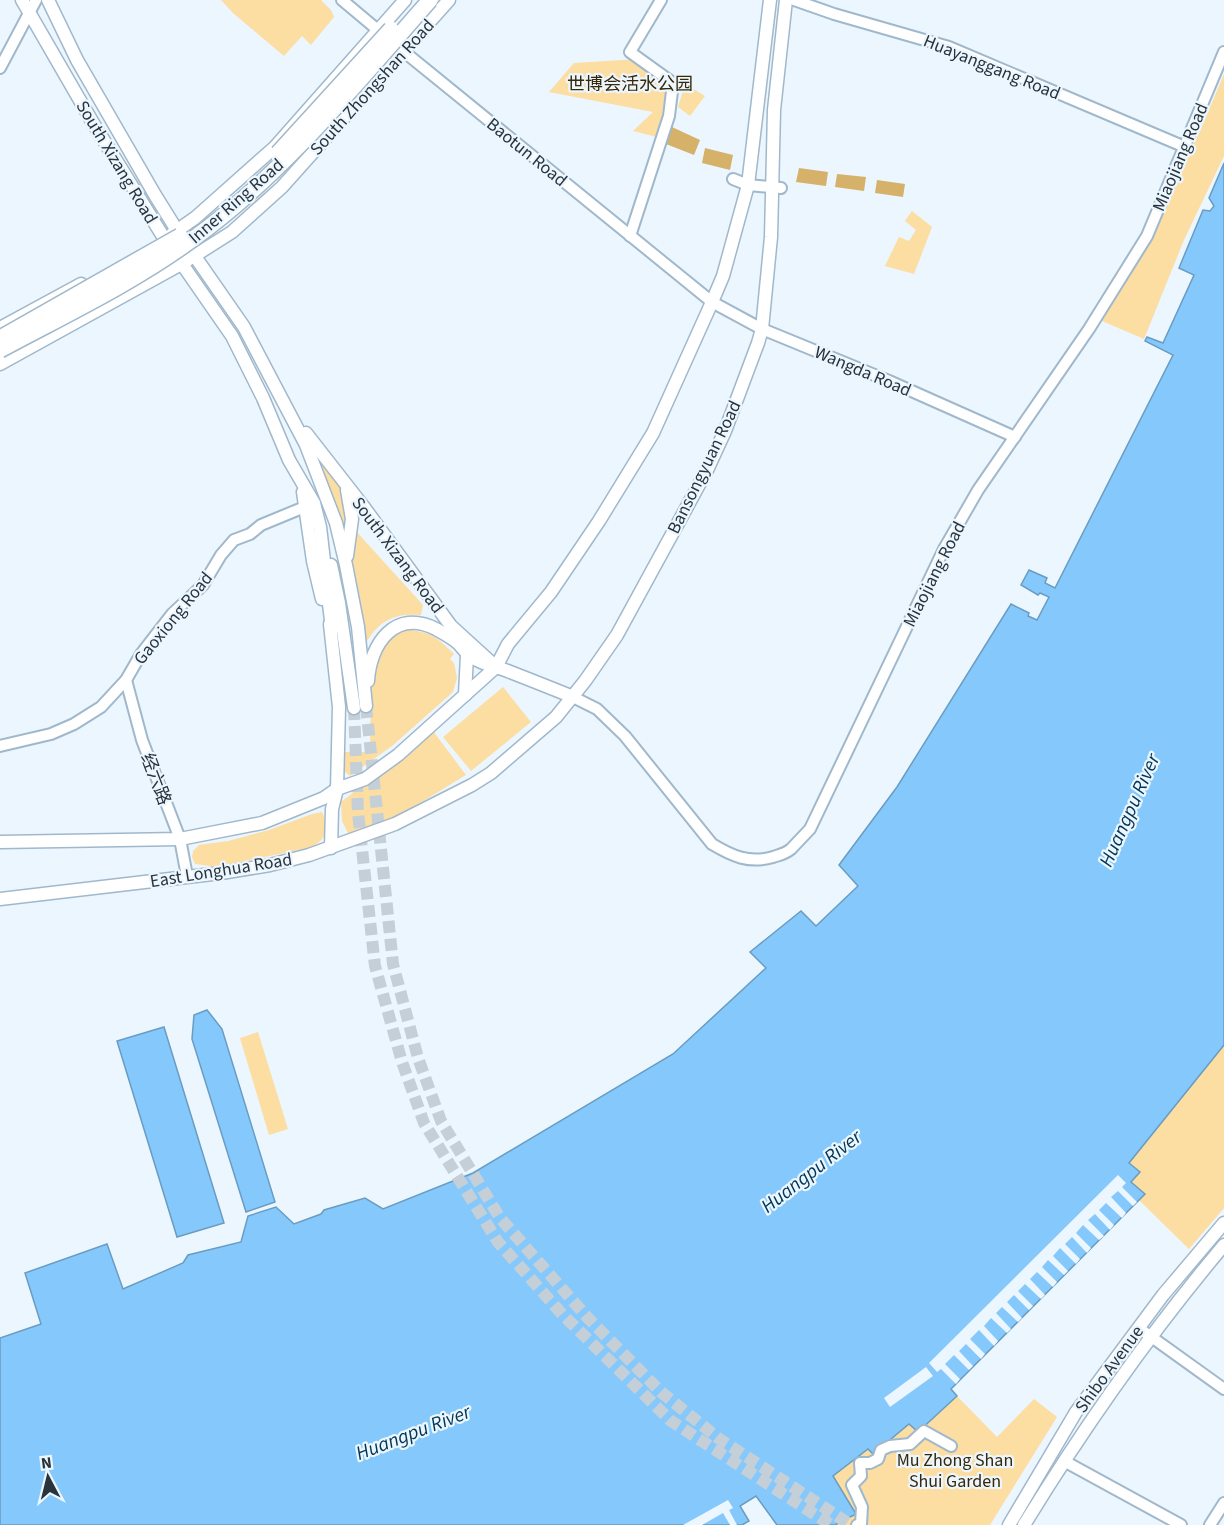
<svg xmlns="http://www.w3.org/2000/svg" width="1224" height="1525" viewBox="0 0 1224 1525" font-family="'Source Sans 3','Noto Sans SC',sans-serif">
<rect width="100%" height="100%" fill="#ecf6fe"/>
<g fill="#fcdda2">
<path d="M221,0H321L331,10L334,17L311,45L302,36L284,56L233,13Z"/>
<path d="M639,59L669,90L657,137L633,131L653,112L549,92L574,63Z"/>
<path d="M1224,74V156L1184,240L1144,339L1102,321L1200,131Z"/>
<path d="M685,84L705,96L690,116L678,107Z"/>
<path d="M912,211L932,227L914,274L885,266L899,237L909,241L916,230L905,221Z"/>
<path d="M319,458C342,487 353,495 343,533Z"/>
<path d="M354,529L423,605L421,615C395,613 379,620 366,643L363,636L350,571Z"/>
<path d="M407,630C430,631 438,638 454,654L450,659L454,663L457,678L453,692L392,746L350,776L343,770V752H370L371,681L375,655L393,634Z"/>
<path d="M503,687L531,722L471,771L443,737Z"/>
<path d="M433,731L466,775C439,791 376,833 348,833L342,821L341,802Z"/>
<path d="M322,812C331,830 326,841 308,848L217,867L195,864L192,857L193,851L199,845L228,841L269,830L312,814Z"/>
<path d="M258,1032L288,1129L269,1135L240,1038Z"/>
<path d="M1224,1045V1208L1189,1249L1139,1200L1145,1194L1131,1182L1129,1163Z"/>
<path d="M957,1396L997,1437L1034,1399L1057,1417L990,1525H835L856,1514L832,1476L869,1449L873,1454L910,1423L918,1432Z"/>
</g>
<g fill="#d5b169">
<path d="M672,127L700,140L694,155L666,144Z"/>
<path d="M705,148L733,155L730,170L702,163Z"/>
<path d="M799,168L828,172L826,186L796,182Z"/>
<path d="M837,174L866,177L864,191L835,187Z"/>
<path d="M877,180L905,184L903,197L875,193Z"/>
</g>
<g fill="#85c9fc" stroke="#699cc2" stroke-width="1.5">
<path d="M1224,163V1045L1129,1163L1140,1172L1131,1182L1145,1194L951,1389L957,1396L918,1432L909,1424L873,1454L868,1449L833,1476L856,1514L835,1525H777L756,1496L740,1506L749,1521L742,1525H0V1338L41,1324L25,1273L107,1244L123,1289L183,1263L188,1255L241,1242L248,1216L276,1207L294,1224L321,1214L324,1210L365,1198L383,1209L473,1173L673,1054L766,968L750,952L801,911L816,926L858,886L839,865L897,787L1011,604L1029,613L1028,616L1037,620L1049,597L1040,593L1038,595L1021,585L1029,570L1047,578L1045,583L1055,588L1173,355L1145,341L1147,337L1163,343L1194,275L1179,268L1203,210L1210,211L1214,206L1209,198Z"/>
<path d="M207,1010L222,1029L275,1202L246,1212L192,1039L194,1015Z"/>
<path d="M164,1027L224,1223L177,1237L117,1041Z"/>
</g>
<g fill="#ecf6fe">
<path d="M1118,1175L1126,1183L1122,1187L1137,1202L1133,1206L1118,1191L1111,1197L1126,1213L1122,1218L1106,1203L1099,1210L1114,1225L1110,1230L1095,1214L1088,1220L1104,1236L1099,1240L1083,1225L1076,1233L1091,1248L1087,1253L1072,1237L1065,1244L1080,1259L1076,1264L1060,1248L1053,1256L1068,1271L1064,1275L1048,1260L1042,1267L1057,1282L1053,1287L1037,1272L1030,1279L1045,1295L1041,1299L1025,1284L1018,1291L1033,1306L1029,1310L1014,1295L1007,1302L1022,1318L1018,1322L1002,1307L996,1313L1011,1329L1007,1333L991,1318L984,1326L998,1341L994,1346L979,1330L970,1339L985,1354L981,1359L966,1344L959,1351L973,1366L969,1370L954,1355L945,1364L960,1379L956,1384L941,1369L937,1372L929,1363Z"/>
<path d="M926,1367L933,1376L890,1407L884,1398Z"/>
<path d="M728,1500L733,1508L729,1510L737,1525H730L723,1513L702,1525H683Z"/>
</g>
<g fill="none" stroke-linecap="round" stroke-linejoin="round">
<g stroke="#c5cfd7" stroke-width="12" stroke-dasharray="12 6" stroke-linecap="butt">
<path d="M366,706L393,964L418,1058L441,1121L500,1218L587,1317L661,1392L718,1438L851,1525"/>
<path d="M354,708L358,813L375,966L402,1062L424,1123L498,1242L562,1314L671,1421L831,1525"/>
</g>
<defs>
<g id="minor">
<path d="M342,0L385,36"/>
<path d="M794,0L834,14L949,47L1185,147"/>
<path d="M397,46L712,302L762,329L889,381L1015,437"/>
<path d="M0,68L36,0"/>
<path d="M733,179L748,185L781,188"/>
<path d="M630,236L669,116L673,83L630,52L661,0"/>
<path d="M126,680L142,740L180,839L187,876"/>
<path d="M573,697L597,709L625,736L712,844C732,856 749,864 773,857C779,855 785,854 791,849L810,829L944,549L978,490L1089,329L1147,236L1224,52"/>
<path d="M0,746L51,734L74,724L101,707L126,680L141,654L172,614L203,585L221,555L234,540L250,534L261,525L312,504"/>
<path d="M1139,1328L1224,1389"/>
<path d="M1064,1461L1181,1525"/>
<path d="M857,1525L861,1524L862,1507L852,1485L861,1476L860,1463H870L878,1459L881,1450L890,1446L910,1444L924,1431L951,1446"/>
<path d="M1210,1525L1224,1503"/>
</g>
<g id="major">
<path d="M22,0L93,123L164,238L232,336L263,398L289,460L314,503L320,527L332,629"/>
<path d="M48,0L77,60L155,195L178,232L244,327L306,445L336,523L346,565L358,627L366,706"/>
<path d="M172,234L195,218L275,147L405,0"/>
<path d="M0,328L81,284"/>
<path d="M0,364L183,263L232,232L282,187L449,0"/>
<path d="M306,433L363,506L451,626L496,667"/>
<path d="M347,490L352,519L347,556"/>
<path d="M303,492L313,561L322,599"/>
<path d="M331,565L339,603L354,708"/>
<path d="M330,624L339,707L337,789L332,809L331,848"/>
<path d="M368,681C370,644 395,608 436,629C443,633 453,638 459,644C467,653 467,655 479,661C487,665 497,667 505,670C528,679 551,688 573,697"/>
<path d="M465,695L467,655"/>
<path d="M0,842L180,839L262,823L324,798L337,789L365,779L398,755L496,667L508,644L551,592L599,521L653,433L712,302L723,276L748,185L770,0"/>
<path d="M0,899L221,873L270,865L309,855L395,824L472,785L491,773L556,717L585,681L617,635L707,470L725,431L758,343L762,329L771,237L774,110L786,0"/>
<path d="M1009,1525L1076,1412L1163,1295L1224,1223"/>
<path d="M1024,1525C1084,1427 1150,1333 1224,1245"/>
</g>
</defs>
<use href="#minor" stroke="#a0b8cc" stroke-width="14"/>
<use href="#major" stroke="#a0b8cc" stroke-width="15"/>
<use href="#minor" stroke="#fff" stroke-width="10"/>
<use href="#major" stroke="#fff" stroke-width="12"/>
<defs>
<g id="highway-bridge">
<path d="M278,153L391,29"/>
<path d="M0,338L180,236"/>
<path d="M0,350C65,315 133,283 193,239C284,173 356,84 430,0"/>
</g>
</defs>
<use href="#highway-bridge" stroke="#a0b8cc" stroke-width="18" stroke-linecap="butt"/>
<use href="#highway-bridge" stroke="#fff" stroke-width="15"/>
</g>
<g text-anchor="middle" stroke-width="4.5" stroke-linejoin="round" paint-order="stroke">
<g font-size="18" fill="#29333b" stroke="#ecf6fe">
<text transform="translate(992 67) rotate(22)" y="6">Huayanggang Road</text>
<text transform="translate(372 87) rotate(-48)" y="6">South Zhongshan Road</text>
<text transform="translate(527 152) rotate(39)" y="6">Baotun Road</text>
<text transform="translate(1180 157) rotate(-67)" y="6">Miaojiang Road</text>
<text transform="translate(117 162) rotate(59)" y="6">South Xizang Road</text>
<text transform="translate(236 201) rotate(-41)" y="6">Inner Ring Road</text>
<text transform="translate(863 371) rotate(23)" y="6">Wangda Road</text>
<text transform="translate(704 467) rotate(-64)" y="6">Bansongyuan Road</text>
<text transform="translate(398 555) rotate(53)" y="6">South Xizang Road</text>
<text transform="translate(934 574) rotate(-63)" y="6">Miaojiang Road</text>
<text transform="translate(173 618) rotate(-51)" y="6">Gaoxiong Road</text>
<text transform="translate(156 779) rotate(69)" y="6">经六路</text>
<text transform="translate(221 870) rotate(-9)" y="6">East Longhua Road</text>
<text transform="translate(1109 1369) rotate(-54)" y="6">Shibo Avenue</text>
</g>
<g font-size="18" fill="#372807" stroke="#ecf6fe">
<text x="630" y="90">世博会活水公园</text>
<text x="955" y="1466">Mu Zhong Shan<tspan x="955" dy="21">Shui Garden</tspan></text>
</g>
<g font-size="20" font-style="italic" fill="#003656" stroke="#ecf6fe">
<text transform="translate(1129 810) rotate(-66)" y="7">Huangpu River</text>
<text transform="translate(811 1171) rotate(-38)" y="7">Huangpu River</text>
<text transform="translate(413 1432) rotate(-21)" y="7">Huangpu River</text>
</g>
</g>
<g transform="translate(48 1477) rotate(353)" stroke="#ecf6fe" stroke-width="4.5" paint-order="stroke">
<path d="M0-4.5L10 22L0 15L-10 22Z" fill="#29333b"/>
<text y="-9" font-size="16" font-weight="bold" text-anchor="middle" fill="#29333b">N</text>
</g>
</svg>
